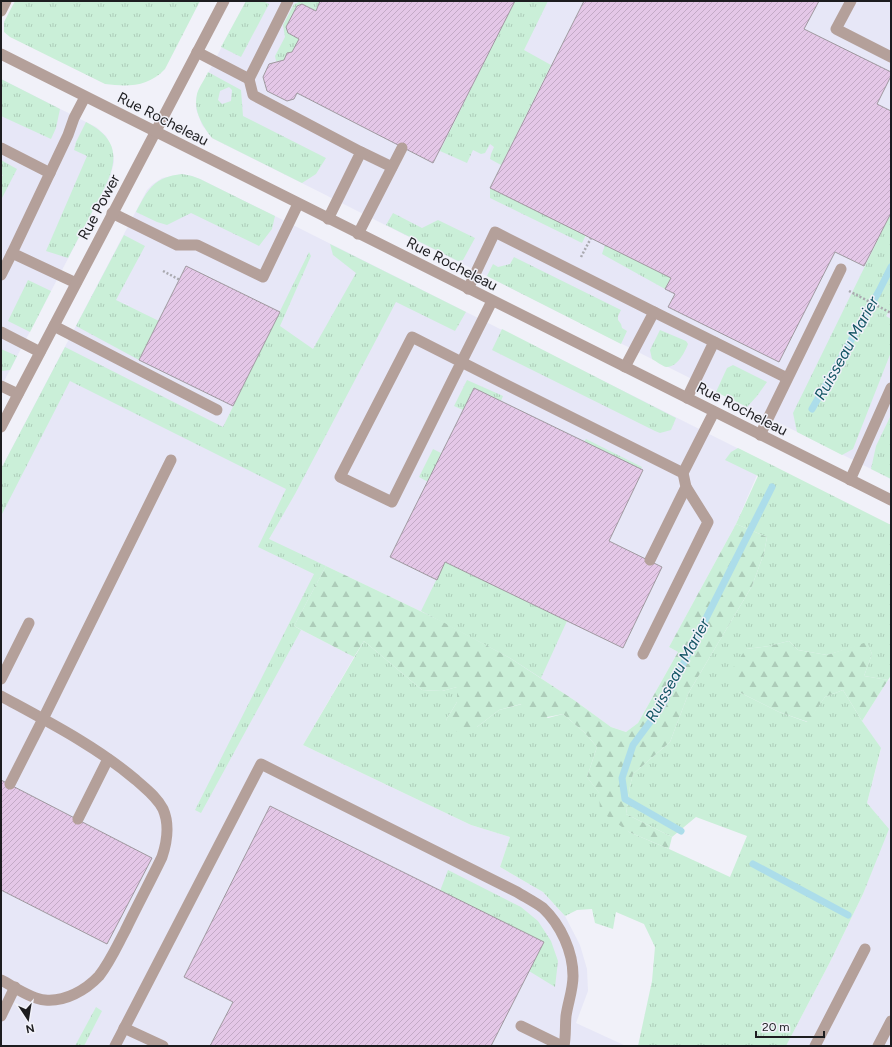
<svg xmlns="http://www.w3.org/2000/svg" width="892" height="1047" viewBox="0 0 892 1047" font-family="Figtree,sans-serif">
<defs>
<pattern id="grass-tufts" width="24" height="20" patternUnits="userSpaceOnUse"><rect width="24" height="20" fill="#caefd8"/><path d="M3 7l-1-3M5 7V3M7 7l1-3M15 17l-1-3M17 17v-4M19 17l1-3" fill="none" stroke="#adccb9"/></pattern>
<pattern id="forest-firs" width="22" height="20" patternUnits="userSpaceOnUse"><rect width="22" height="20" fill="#caefd8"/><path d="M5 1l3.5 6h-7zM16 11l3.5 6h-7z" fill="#adccb9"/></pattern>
<pattern id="building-hatch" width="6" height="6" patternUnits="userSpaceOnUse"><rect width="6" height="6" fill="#e4c7e7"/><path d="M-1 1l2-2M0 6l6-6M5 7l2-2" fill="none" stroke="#c3aac6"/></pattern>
</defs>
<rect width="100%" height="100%" fill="#f1f1f9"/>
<g fill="#e7e7f7">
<path d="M246,1H891V479L212,138L202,125L196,109L197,94Z"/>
<path d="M1,79L96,127L106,136L112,148L114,162L110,178L1,387Z"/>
<path d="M182,174L192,176L200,179L275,216L763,461L736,524L669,647L678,652L638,723L626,732L611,727L574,700L510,658L441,621L326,566L294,626L354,657L303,745L471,825L510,837L500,867L543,892L565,916L580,945L587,969L588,991L576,1023L626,1046H1V469L147,190L153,184L162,178Z"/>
<path d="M888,680L891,681V1046H786L830,962L863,894L888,829L867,803L881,749L862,721Z"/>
</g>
<g fill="url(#grass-tufts)" fill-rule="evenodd">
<path d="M15,1H200L165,69C148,87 128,87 105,84L10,37L4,32V22Z"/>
<path d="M246,1H263L269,4L241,57L221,47Z"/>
<path d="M301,1H320L316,11L302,4L297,6L286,27L288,33L299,39L292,52L287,53L284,60L276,61L275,56L285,37L283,25L294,4Z"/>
<path d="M515,1H548L524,50L551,65L501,165L490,159L491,154L494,147L490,144L485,153L481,154L473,150L467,163L440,151Z"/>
<path d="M208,72L241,90L243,116L326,158L316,174L302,183L212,138C202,125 193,111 197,94C199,87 205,79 208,72ZM229,87L232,90L231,101L222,104L218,100L220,91Z"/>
<path d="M1,79L60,109L56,128L51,139L1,116Z"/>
<path d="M86,122C129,144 113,173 95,206C86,224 77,241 68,258L46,251L87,156L74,150L76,142Z"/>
<path d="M1,160L17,169L1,200V178L3,175L1,174Z"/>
<path d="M182,174L192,176L200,179L275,216L272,229L259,246L191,213L167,225L157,222L136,212C148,189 154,177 182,174Z"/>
<path d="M490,188L586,235L582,243L490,198Z"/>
<path d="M393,213L422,228L438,220L475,238L463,260L458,261L386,225Z"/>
<path d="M891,213V308L886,316L891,319V352L853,449L842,455L797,432L793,413Z"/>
<path d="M124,235L145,246L116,300L159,321L139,360L76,326Z"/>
<path d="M330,244L466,312L455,331L396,302L295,494L269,539L326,566L294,626L301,630L201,813L195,810L314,574L258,547L286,489L70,381L1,516V469L65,347L223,427L309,252L311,256L280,326L313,349L356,273L333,255Z"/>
<path d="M605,245L671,278L665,289L602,254Z"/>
<path d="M514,257L621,310L618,316V320L621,324L622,328L627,331L621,344L487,276L493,264L498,267L510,264Z"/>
<path d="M28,280L51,291L30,332L8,321Z"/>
<path d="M502,329L676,418L671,430L660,433L655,431L492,350Z"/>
<path d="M660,330L686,341L688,344C685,352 677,368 666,367C662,366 656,361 652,359L650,350Z"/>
<path d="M1,349L17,356L10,370L1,371Z"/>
<path d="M733,365L767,382L757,396L747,407L716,392L727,368Z"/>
<path d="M467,380L503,396L501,401L474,388L463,410L454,406Z"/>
<path d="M891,415V479L871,469L876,446Z"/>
<path d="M586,439L642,467L641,469L584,442Z"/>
<path d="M738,448L891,525V675L888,680L864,676L872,654L867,643L827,655L798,650L789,641L769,646L746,649L739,692L779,712L807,722L825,697L843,690L862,721L881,748L867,803L889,829L863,894L830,962L786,1046H638L652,981L655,947L644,924L616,912L613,929L595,923L592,909L577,910L565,916L543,892L500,867L510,837L471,825L303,745L364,641L422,690L442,691L457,687V702L446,720L477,727L499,710L522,704L548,718L563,714L585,733L597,747L587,777L629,832L669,849L730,877L747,836L696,817L672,837L626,814L630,786L633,774L670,742L689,692L752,586L764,553L767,537L736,524L758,476L725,460L731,452Z"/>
<path d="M433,449L441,453L428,482L419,477Z"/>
<path d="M445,562L567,621L541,678L510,658L421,611Z"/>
<path d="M448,870L521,907L538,921L551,941L558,961L555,987L529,971L543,943L440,891Z"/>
<path d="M96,1007L102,1011L84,1046H75Z"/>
</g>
<g fill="url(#forest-firs)">
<path d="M736,524L767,537L764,553L752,586L689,692L670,742L633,774L630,786L626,814L672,837L669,849L629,832L600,811L599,793L587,777L597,747L585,733L563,714L532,720L521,704L499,710L477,727L457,732L446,720L457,702V687L442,691L422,690L364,641L354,657L294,626L326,566L441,621L510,658L574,700L611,727L626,732L638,723L678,652L669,647Z"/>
<path d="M789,641L798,650L827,655L867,642L872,654L864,676L888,680L862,721L843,690L825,697L808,722L779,712L739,692L730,672L746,649L769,646Z"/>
</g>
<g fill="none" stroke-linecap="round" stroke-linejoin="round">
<g stroke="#acddea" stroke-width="7">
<path d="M812,409L879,291L891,267"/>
<path d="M681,831L625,799L622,778L633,745L662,706L772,487"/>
<path d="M753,864L848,915"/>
</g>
</g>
<g fill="url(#building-hatch)" stroke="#9f999f">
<path d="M320,1H515L433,163L297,93L294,99L287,101L267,91L263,77L269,64L284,60L287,53L292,52L299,39L288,33L286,27L297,6L302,4L316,11Z"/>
<path d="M584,1H819L804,29L891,72V76L877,104L891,111V213L864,266L835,252L779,362L668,307L675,294L665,289L671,278L490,188Z"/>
<path d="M186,266L280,312L233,406L139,360Z"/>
<path d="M474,388L643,470L609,541L662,567L623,648L445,562L437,580L390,557Z"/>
<path d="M1,780L152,858L107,944L1,890Z"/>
<path d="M270,806L544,942L491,1046H210L233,1002L184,977Z"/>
</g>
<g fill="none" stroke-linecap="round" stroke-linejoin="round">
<g stroke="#a9a9af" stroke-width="2.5" stroke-dasharray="2 2" stroke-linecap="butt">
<path d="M581,257L591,238"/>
<path d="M163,271L180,280"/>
<path d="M849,291L891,313"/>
</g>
<g stroke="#b4a09a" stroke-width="11">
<path d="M851,1L836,29L891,57"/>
<path d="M1,11L6,1"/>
<path d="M197,52L249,79L288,1"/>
<path d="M249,79L253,95L361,152L328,219"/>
<path d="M1,148L50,173"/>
<path d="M361,152L392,167"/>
<path d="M112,213L177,245H197L263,277L298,204"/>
<path d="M358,234L402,148"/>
<path d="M1,275L12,253"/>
<path d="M76,283L12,253L68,135L74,118L85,97"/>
<path d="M468,289L495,232L654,312L625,367"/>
<path d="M492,301L454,377L392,502L340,477L412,337C502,383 592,428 683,473"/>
<path d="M654,312L787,378"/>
<path d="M54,326L217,410"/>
<path d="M1,332L40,352"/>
<path d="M1,386L18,394"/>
<path d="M687,398L714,342"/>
<path d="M760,435L841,269"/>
<path d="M850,480L891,388"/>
<path d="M650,560L686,487L683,473L714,412"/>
<path d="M643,654L708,522L686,487"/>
<path d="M1,679L29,623"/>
<path d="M1,696C47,721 96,746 136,780C146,789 157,797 163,809C170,825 167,842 162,857C150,882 137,906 125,931C117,946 110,962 99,976C86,990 65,1002 45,1000C31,999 13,986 1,980"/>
<path d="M10,784L43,719L171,460"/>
<path d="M78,819L108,759"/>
<path d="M1,1016L15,987"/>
<path d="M521,1026L562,1046"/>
<path d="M124,1028L163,1046"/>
<path d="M115,1046L261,764L517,892C525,897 535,902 543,908C561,925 573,952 573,976C573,990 568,1002 566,1016C565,1026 566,1036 564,1046"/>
<path d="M815,1046L865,949"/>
<path d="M878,1046L891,1021"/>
</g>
<path stroke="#b4a09a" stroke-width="11" d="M1,427L224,1"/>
<path stroke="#b4a09a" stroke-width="11" d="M1,54L891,500"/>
</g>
<g text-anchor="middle" stroke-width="3" stroke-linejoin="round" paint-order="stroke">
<g font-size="15" fill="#1d1d20" stroke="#f1f1f9">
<text transform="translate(163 119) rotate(27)" y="5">Rue Rocheleau</text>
<text transform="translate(99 207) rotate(-62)" y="5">Rue Power</text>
<text transform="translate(452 264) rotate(27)" y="5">Rue Rocheleau</text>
<text transform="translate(742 409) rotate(27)" y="5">Rue Rocheleau</text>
</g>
<g font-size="16" font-style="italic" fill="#135564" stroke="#f1f1f9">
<text transform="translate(846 348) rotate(-61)" y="6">Ruisseau Marier</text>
<text transform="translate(677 670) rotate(-61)" y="6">Ruisseau Marier</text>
</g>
</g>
<rect width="892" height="1047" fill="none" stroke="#1d1d20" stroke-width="4"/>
<g transform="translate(28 1019) rotate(168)" stroke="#f1f1f9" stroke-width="3" paint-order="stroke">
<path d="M0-3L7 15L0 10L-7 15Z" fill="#1d1d20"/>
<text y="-6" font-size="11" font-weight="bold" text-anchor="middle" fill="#1d1d20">N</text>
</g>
<path d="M756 1031v6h68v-6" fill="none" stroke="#1d1d20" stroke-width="2"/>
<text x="762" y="1031" font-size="12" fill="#1d1d20" stroke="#f1f1f9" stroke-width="3" paint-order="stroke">20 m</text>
</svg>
